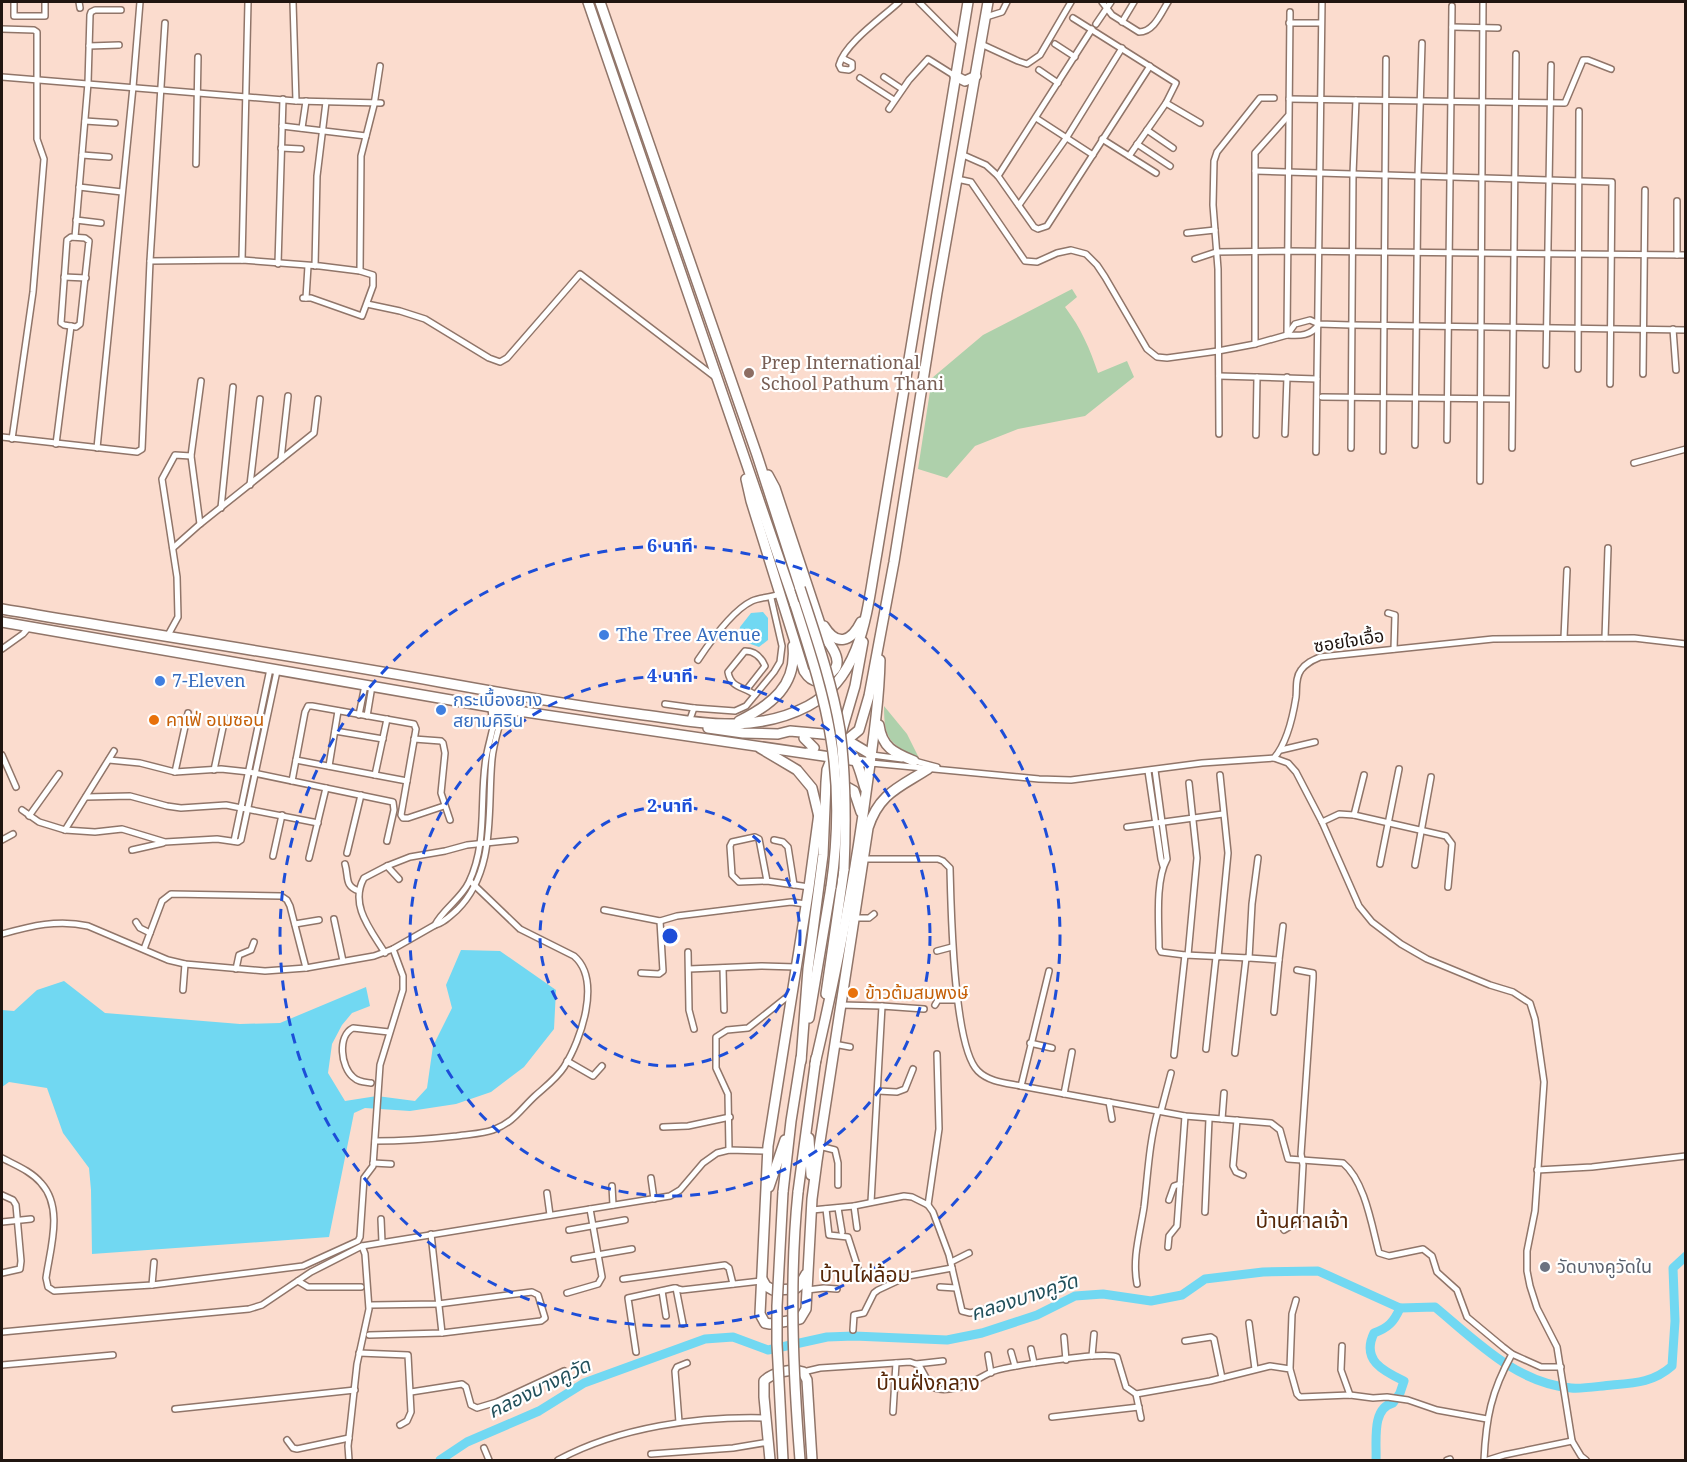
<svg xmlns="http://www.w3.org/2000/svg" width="1687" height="1462" viewBox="0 0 1687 1462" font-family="'Noto Serif','Noto Sans Thai',serif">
<rect width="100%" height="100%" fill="#fbdcce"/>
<g fill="#aed0ab">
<path d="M1072,289L1077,297L1065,307C1081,328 1090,349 1098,373L1127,361L1134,377L1085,416L1018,429L975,446L947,478L918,469L932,378L983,335Z"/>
<path d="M884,706L907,734L919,758C889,744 884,739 884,706Z"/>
</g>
<g fill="#71d8f2">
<path d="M763,612L768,618V640L759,647L748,643L747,640L739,633L740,627L751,613Z"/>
<path d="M461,950L500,951L556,990L554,1029L524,1067L491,1092L456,1104L410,1111L365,1108L354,1113L329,1237L92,1254L91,1190L89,1168L63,1133L47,1088L9,1082L2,1087V1010L14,1011L37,990L64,981L105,1013L240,1024L280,1023L366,987L370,1006L352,1013L342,1025L332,1044L328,1073L345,1101L377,1096L415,1101L427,1088L433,1046L452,1008L446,985Z"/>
</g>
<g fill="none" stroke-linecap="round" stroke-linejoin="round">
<g stroke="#71d8f2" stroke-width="9">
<path d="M440,1460L467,1442L539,1411L584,1383L705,1339L733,1337L768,1350L827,1337L854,1336L947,1340L982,1333L1037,1315L1075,1296L1103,1294L1151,1301L1182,1295L1205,1279L1263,1272L1318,1271L1400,1308L1435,1307C1476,1341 1516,1383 1571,1388C1584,1389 1599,1386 1612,1385C1636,1383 1654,1382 1672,1366L1675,1321L1673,1268L1686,1256"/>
<path d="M1376,1460C1377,1443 1371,1408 1393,1403L1400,1393L1404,1381C1383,1371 1361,1360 1374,1333C1388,1328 1394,1322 1400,1308"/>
</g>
<defs>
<g id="street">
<path d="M14,2V16H45V2"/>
<path d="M79,2L80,8"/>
<path d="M293,2L296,101"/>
<path d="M919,2L961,44"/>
<path d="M1102,2L1112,15L1139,32C1154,32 1161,13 1168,2"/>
<path d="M1290,12L1287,335C1300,336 1311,336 1319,324"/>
<path d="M986,17L1002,12L1007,2"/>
<path d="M1073,18L1176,83L1166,103L1129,156"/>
<path d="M1122,22L1134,2"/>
<path d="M1289,23H1321"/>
<path d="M1096,24L1111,2"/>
<path d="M1452,27L1498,28"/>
<path d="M2,29L34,30L37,32V139L44,159L33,292L12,439"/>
<path d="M981,44L1018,61L1027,64L1040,55L1071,2"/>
<path d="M1055,44L1075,57"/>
<path d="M89,46L119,45"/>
<path d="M842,58L852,63V68L849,70L841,69L839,65C845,43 883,17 899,2"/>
<path d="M1039,70L1058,83"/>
<path d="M2,77L296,101L381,103"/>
<path d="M884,77L902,89"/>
<path d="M860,78L894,100"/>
<path d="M1289,99L1565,103L1583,60H1588L1611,69"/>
<path d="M1166,103L1200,123"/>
<path d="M889,109L909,80L928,59L955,76"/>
<path d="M1036,118L1093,155"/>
<path d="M85,121L115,123"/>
<path d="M282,126L366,136"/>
<path d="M302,128L306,101"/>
<path d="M1147,130L1173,148"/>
<path d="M1102,139L1156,173"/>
<path d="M1137,144L1170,166"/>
<path d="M281,148L301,149"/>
<path d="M961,154L986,165L998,176L1034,227L1038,229L1047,226L1150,66"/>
<path d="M82,155L109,157"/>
<path d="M196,164L198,57"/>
<path d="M1255,171L1612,182L1610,384"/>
<path d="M998,176L1092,29"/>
<path d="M957,179L971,182L1025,261L1037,262L1057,253L1071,250L1086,254L1097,265L1105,277L1147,349L1157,357L1167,358L1218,351L1255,344L1287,335L1295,324L1310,320L1319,324L1351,325L1686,330"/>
<path d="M79,187L122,192"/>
<path d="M1019,205L1067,137L1122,48"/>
<path d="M76,220L101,223"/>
<path d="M1187,233L1215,230"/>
<path d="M71,237L85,238L89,241L80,324L76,327L64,325L61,323L67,240Z"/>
<path d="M75,237L88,83L90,15L91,12L95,10H121"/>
<path d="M1677,255V201"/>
<path d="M1195,259L1216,252L1287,251L1686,255"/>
<path d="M242,260L248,2"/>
<path d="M150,261L242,260L320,266L360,271L373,275V286L362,316L311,298H303"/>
<path d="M278,264L283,99"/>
<path d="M315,266L317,176L326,102"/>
<path d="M360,271L361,156L374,105L380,66"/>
<path d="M64,277L86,278"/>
<path d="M306,298L308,266"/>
<path d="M367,304L400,311L425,319L489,358L500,362L507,358L580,274L715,377"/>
<path d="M1673,329L1676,370"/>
<path d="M1255,344V153L1288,116"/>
<path d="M1546,365L1551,65"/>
<path d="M1578,369L1579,111"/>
<path d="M1643,374L1645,190"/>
<path d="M1219,376L1317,379"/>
<path d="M1322,397L1512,399"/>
<path d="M1219,434L1218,269L1213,205L1214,161L1217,152L1260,98H1274"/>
<path d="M1285,434L1287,377"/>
<path d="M1256,435L1257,377"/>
<path d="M2,437L137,452L142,449L150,261L165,23"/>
<path d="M1447,440L1452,6"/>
<path d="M56,444L71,326"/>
<path d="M1415,445L1418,176L1422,43"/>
<path d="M97,448L133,87L140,2"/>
<path d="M1351,448L1353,174L1356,100"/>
<path d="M1512,448L1516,54"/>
<path d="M1383,451L1386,59"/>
<path d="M1316,452L1322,2"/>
<path d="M281,459L288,396"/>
<path d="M1634,463L1686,449"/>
<path d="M1480,481L1483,2"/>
<path d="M250,485L260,399"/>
<path d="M221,508L233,387"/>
<path d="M200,524L191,456L201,381"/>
<path d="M173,548L200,524L314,433L318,399"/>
<path d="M1388,613L1395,615L1394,649"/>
<path d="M167,637L178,617L177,577L162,479L175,455L191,456"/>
<path d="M1564,638L1567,570"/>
<path d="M1605,638L1608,548"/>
<path d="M2,649L23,634L29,627"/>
<path d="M698,660C710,642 733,610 752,601C760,597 770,598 779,594"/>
<path d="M747,689L765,666C761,657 755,651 745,651L728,672C731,689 744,686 755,695"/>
<path d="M665,704L694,708"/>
<path d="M491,707L492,719L496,723L503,721L510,709"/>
<path d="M359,715L365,685"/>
<path d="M367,716L372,686"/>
<path d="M689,722L694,708L735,711L746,706L774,672L780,662L782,646L771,598"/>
<path d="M335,731L383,739"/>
<path d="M414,739L441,741L443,743L445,753L441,793L450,820"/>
<path d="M1281,750L1315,742"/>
<path d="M2,755L16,787"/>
<path d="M872,755L902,759"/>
<path d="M1274,758L1288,763L1296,772L1322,822L1359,906L1372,922L1401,944L1427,959L1490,985L1513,992L1530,1003L1535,1019L1544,1082L1535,1211L1527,1251V1271L1530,1286L1537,1308L1557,1347L1572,1441L1581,1456L1586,1460"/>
<path d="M109,760L140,763L175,772L221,769L249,772L393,802L394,810L387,841"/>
<path d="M296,760L407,781"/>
<path d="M911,760L937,767"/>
<path d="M871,763L1039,779L1071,780L1202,763L1274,758C1287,743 1293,716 1296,697C1297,688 1295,678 1301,670C1306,663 1313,660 1320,657L1493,639L1634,638L1686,644"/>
<path d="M329,766L338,711"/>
<path d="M214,770L225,718"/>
<path d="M1155,770L1167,859C1155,881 1159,923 1159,948L1161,952L1185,955L1249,958L1252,904L1258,858"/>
<path d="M1148,771L1161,859L1163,866"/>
<path d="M175,772L188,713"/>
<path d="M375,775L387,719"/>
<path d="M292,781L305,712L308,706H312L414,724L416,729L401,815L403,818H408L444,806"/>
<path d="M86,797L130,796L167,806L181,808L226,805L318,823"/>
<path d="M22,810L39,822L65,830L95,832L122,829L165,842L217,839L238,842L241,840L277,671"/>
<path d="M1354,815L1364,775"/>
<path d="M29,816L59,774"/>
<path d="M1322,822L1339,814L1354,815L1446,836L1452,844L1448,887"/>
<path d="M1127,827L1223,814"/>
<path d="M65,830L114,751"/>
<path d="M2,840L13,834"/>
<path d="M774,840L783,842L788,847L794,885"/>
<path d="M234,841L270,669"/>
<path d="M132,850L163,843"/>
<path d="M347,853L361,795"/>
<path d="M273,856L282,815"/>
<path d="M309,858L326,788"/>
<path d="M865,859H938L943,861L950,868C951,906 953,1047 978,1071C989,1082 1006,1083 1021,1086L1185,1116L1271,1123L1280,1130L1288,1159L1343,1163C1365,1181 1372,1227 1379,1253L1389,1256L1423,1249L1432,1256L1437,1272L1457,1290L1467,1317L1503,1347L1512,1354L1541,1367H1561"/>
<path d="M345,864C349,877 344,886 359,891"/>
<path d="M1380,864L1399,769"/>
<path d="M1415,865L1431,777"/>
<path d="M387,866L399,879"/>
<path d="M767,881L759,839L755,837L732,842L730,846L732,875L739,882L767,881L809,887"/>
<path d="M604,910L660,921L677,916L791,902L806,904"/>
<path d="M855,918H869L874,914"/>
<path d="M334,919L343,961"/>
<path d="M136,922L140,928L150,933"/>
<path d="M295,924L319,920"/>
<path d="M435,925C443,909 461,899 469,882C488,842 479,800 486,758C488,746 492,734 494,722"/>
<path d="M2,934C31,926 58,919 88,926L168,960L185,964L265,971L306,968L374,956L393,949L435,925C444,923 450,916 457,910C497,870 487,810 492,759C493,747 497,734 500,723"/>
<path d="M144,949L162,901L171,894L281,896L287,900L290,906L306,968"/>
<path d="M937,951L952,947"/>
<path d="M688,952L689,1010L694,1029"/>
<path d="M385,953C371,930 349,905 364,878L387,866L410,857L445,851L467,845L515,840"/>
<path d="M1188,955L1197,858L1189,783"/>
<path d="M1218,957L1228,853L1220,775"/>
<path d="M1249,958L1279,960L1274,1012"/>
<path d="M1279,960L1283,926"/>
<path d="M723,968L724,1010"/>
<path d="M236,969L239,955L251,950L254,942"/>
<path d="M689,969L761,966L796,967"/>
<path d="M641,973L659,974L663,971L660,921"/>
<path d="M183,990L185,964"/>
<path d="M841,1005L882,1006"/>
<path d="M935,1005L938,1000H958"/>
<path d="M1030,1043L1052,1048"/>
<path d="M834,1044L850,1047"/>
<path d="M1206,1049L1216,957"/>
<path d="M1235,1053L1246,958"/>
<path d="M1174,1055L1185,955"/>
<path d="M567,1061L593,1076L602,1066"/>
<path d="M371,1083C364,1082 358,1082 353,1077C341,1067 337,1036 353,1028L389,1032"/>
<path d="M1021,1086L1049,971"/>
<path d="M878,1091L897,1092L905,1089L913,1069"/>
<path d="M1064,1094L1072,1052"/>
<path d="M1109,1102L1112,1119"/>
<path d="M1161,1111L1171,1073"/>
<path d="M1222,1119L1224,1093"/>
<path d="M1237,1120L1233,1166L1236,1172L1243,1175"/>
<path d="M663,1127L688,1126L730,1117"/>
<path d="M375,1141C402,1141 430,1139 457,1136C469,1134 482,1134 493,1130C514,1122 520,1110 535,1096C545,1087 557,1078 564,1067C581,1040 602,980 574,956L520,929L470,881"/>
<path d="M819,1146L835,1150L838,1163V1185"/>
<path d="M729,1150L728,1094L716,1068V1037L727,1030L748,1028L792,993"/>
<path d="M2,1158C15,1165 31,1171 41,1183C64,1208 50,1249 46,1278L48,1287L54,1291L152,1285L303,1266L358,1241L360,1237L364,1178L373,1166L380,1065L403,990V976L393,949"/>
<path d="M373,1163L391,1164"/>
<path d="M1537,1170L1592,1167L1686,1156"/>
<path d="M651,1178L654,1199"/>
<path d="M612,1186L613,1205"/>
<path d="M547,1193L550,1215"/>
<path d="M2,1195L13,1200L16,1205L21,1261L20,1269L2,1273"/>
<path d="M1169,1200L1174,1186L1180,1184"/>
<path d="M871,1202L882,1006L924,1009"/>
<path d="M928,1205L939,1129L937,1054"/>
<path d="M854,1206L857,1228"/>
<path d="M838,1208L842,1232"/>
<path d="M826,1209L829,1235L848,1237L858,1268"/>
<path d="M812,1210L854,1206L904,1196L912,1197L928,1205L933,1212L949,1255L962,1311L970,1313L992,1308"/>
<path d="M1205,1212L1209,1119"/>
<path d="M381,1219L382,1242"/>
<path d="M2,1222L31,1219"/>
<path d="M569,1230L625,1220"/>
<path d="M1284,1230L1300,1220L1303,1165L1301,1154L1313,978V973L1297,970"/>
<path d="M431,1234L442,1333"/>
<path d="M1168,1247L1169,1236L1177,1226L1185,1116"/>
<path d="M574,1259L632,1249"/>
<path d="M951,1262L969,1253"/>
<path d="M623,1279L725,1265L729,1268L733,1284"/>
<path d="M298,1281L308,1287H361"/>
<path d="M1137,1284C1132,1258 1140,1233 1144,1207C1148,1173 1149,1143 1158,1111"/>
<path d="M152,1285L154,1262"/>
<path d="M940,1287L956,1288"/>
<path d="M676,1288L683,1324"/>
<path d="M807,1290L824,1288L837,1289"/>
<path d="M662,1291L666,1316"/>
<path d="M567,1293L598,1284L602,1277L590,1209"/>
<path d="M1249,1323L1255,1369"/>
<path d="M853,1330L854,1315L864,1313L874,1293L878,1290L908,1276L952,1268"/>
<path d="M2,1332L249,1309L262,1305L311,1272L362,1246L670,1196L680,1190L703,1163L717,1153L729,1150L767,1151"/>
<path d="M369,1335L442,1333L541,1321L545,1318L538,1295L532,1292L438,1304L371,1305"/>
<path d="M1064,1337L1066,1360"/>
<path d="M1185,1341L1211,1337L1214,1339L1222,1378"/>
<path d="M1342,1346L1341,1370L1350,1395"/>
<path d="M1031,1349L1034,1363"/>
<path d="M636,1352L628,1298L674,1288L682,1290L761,1281"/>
<path d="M1011,1352L1015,1366"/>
<path d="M359,1353L408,1355L411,1412L407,1421L400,1425"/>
<path d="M988,1355L991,1373"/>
<path d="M1092,1356L1094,1334"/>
<path d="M916,1364L943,1361"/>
<path d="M2,1365L113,1355"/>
<path d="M1290,1368L1292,1314L1296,1300"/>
<path d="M803,1372L820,1368L910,1362L919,1365L930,1385C937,1392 951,1389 961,1387C972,1384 983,1375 994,1371C1011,1366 1104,1351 1117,1357L1126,1387L1136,1394L1210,1381L1270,1366L1290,1369L1297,1394L1300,1397L1350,1395L1373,1398L1387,1397L1408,1400L1437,1410L1487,1419"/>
<path d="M411,1392L462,1384L466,1387L471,1405L477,1408L497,1402L564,1371"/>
<path d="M1136,1394L1141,1418"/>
<path d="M175,1409L355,1390"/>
<path d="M893,1412L896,1363"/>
<path d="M1052,1417L1139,1407"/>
<path d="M679,1422L675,1371L677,1367L687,1363"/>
<path d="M287,1440L293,1448L297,1449L349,1438"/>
<path d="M484,1448L489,1460"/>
<path d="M651,1454L733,1448L769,1442"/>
<path d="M349,1460L348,1446L357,1364L369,1309L365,1254L362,1246"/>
<path d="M558,1460C619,1427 698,1416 767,1418"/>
<path d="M1447,1460L1450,1459"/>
<path d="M1484,1460C1486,1418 1491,1392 1512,1354"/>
<path d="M1488,1460L1504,1455L1572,1441"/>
</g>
<g id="primary">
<path d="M588,2L795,605"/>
<path d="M600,2L757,455L800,588"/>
<path d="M955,76L965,81L976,76"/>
<path d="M746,479L751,501L804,671C813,685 821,683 832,672C835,669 837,668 837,663C838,654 829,643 824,636L775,488L768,475"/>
<path d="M2,609C148,634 294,656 440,682C506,694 571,705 637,714C670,718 703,725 736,724C761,723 787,717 808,706C864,676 867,608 877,553L968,2"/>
<path d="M2,622L491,707L871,763"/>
<path d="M824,626C837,647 851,642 861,622"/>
<path d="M739,721C771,705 797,686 793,646"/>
<path d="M879,725C882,748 895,753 914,761"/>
<path d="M708,728L743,733L778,734L790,731L834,735L840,736L872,755"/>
<path d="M840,737L855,686L863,642"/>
<path d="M804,738L814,748L811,752L807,753"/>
<path d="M839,741C856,750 860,772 865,788"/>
<path d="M760,748L797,770L812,788L819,817"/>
<path d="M836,749L859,730L869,696L894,562L937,293L988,2"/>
<path d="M838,786H845L854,791L861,812"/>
<path d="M819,813L809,887L768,1146L760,1314L765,1323L770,1324L800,1319L806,1309L812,1199L817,1161L868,828C879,793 900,787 928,769"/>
<path d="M826,994L844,869"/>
<path d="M809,1018L831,887"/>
<path d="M801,1061L808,969L823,855L826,782L827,770L834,752"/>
<path d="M815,1064C836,974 854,884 866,793C872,748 879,705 880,660"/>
<path d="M809,1138L811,1175"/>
<path d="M769,1187L785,1140"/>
<path d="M783,1192L791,1121L801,1058"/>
<path d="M798,1192L816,1058"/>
<path d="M762,1279L766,1286L773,1290L795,1289L799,1286L806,1274"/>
<path d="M770,1460L764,1397V1381C773,1372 792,1368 803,1372L807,1380L812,1460"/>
</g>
</defs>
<use href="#street" stroke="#907569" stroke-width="8"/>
<use href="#primary" stroke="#907569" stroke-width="12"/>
<use href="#street" stroke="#fff" stroke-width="5"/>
<use href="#primary" stroke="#fff" stroke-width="9"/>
<defs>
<g id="primary-bridge">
<path d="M800,588C815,634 832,682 840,730C846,776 846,822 844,869"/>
<path d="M795,605C809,649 824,694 831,739C839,787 838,839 831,887"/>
<path d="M783,1192L777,1306V1344L783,1460"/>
<path d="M798,1192C789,1281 793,1371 800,1460"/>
</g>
</defs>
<use href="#primary-bridge" stroke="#907569" stroke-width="12" stroke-linecap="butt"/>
<use href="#primary-bridge" stroke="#fff" stroke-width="9"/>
</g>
<g fill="none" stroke="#1d4ed8" stroke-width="3" stroke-dasharray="10 8">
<circle cx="670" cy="936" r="130"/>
<circle cx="670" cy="936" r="260"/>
<circle cx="670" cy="936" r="390"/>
</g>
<circle fill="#8d6e63" stroke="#fff" stroke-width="2" cx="749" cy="373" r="6"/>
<g fill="#3f7fe0" stroke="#fff" stroke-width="2">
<circle cx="604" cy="635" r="6"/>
<circle cx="160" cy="681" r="6"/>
<circle cx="441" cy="710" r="6"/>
</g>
<g fill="#e8710a" stroke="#fff" stroke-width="2">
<circle cx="154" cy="720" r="6"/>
<circle cx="853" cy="993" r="6"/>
</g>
<circle fill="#6b7280" stroke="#fff" stroke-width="2" cx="1545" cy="1267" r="6"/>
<g text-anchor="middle" stroke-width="4.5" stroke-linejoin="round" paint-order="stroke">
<g font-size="18" fill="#785e54" stroke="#fff" text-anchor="start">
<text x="761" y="369">Prep International<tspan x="761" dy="21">School Pathum Thani</tspan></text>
</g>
<g font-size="18" fill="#366cbe" stroke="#fff" text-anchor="start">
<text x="616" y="641">The Tree Avenue</text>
<text x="172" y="687">7-Eleven</text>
<text x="453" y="706">กระเบื้องยาง<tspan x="453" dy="21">สยามคิริน</tspan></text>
</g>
<g font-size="18" fill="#201510" stroke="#fff">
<text transform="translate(1349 641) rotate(-9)" y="6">ซอยใจเอื้อ</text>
</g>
<g font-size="18" fill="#c56008" stroke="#fff" text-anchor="start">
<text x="166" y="726">คาเฟ่ อเมซอน</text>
<text x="865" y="999">ข้าวต้มสมพงษ์</text>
</g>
<g font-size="18" fill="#5b616d" stroke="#fff" text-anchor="start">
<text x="1557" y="1273">วัดบางคูวัดใน</text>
</g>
<g font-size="20" font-style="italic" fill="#22505b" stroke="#fff">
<text transform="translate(1024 1297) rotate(-18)" y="7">คลองบางคูวัด</text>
<text transform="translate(539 1388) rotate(-26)" y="7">คลองบางคูวัด</text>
</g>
<g font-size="21" fill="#562708" stroke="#fff">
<text x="1302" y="1228">บ้านศาลเจ้า</text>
<text x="865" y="1282">บ้านไผ่ล้อม</text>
<text x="928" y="1390">บ้านฝั่งกลาง</text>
</g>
</g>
<circle cx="670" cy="936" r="9" fill="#1d4ed8" stroke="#fff" stroke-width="3"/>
<g font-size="18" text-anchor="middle" font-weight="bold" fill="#1d4ed8" stroke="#fff" stroke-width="4.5" stroke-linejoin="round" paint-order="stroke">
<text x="670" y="552">6 นาที</text>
<text x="670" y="682">4 นาที</text>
<text x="670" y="812">2 นาที</text>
</g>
<rect width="1687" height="1462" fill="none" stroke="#201510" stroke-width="6"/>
</svg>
